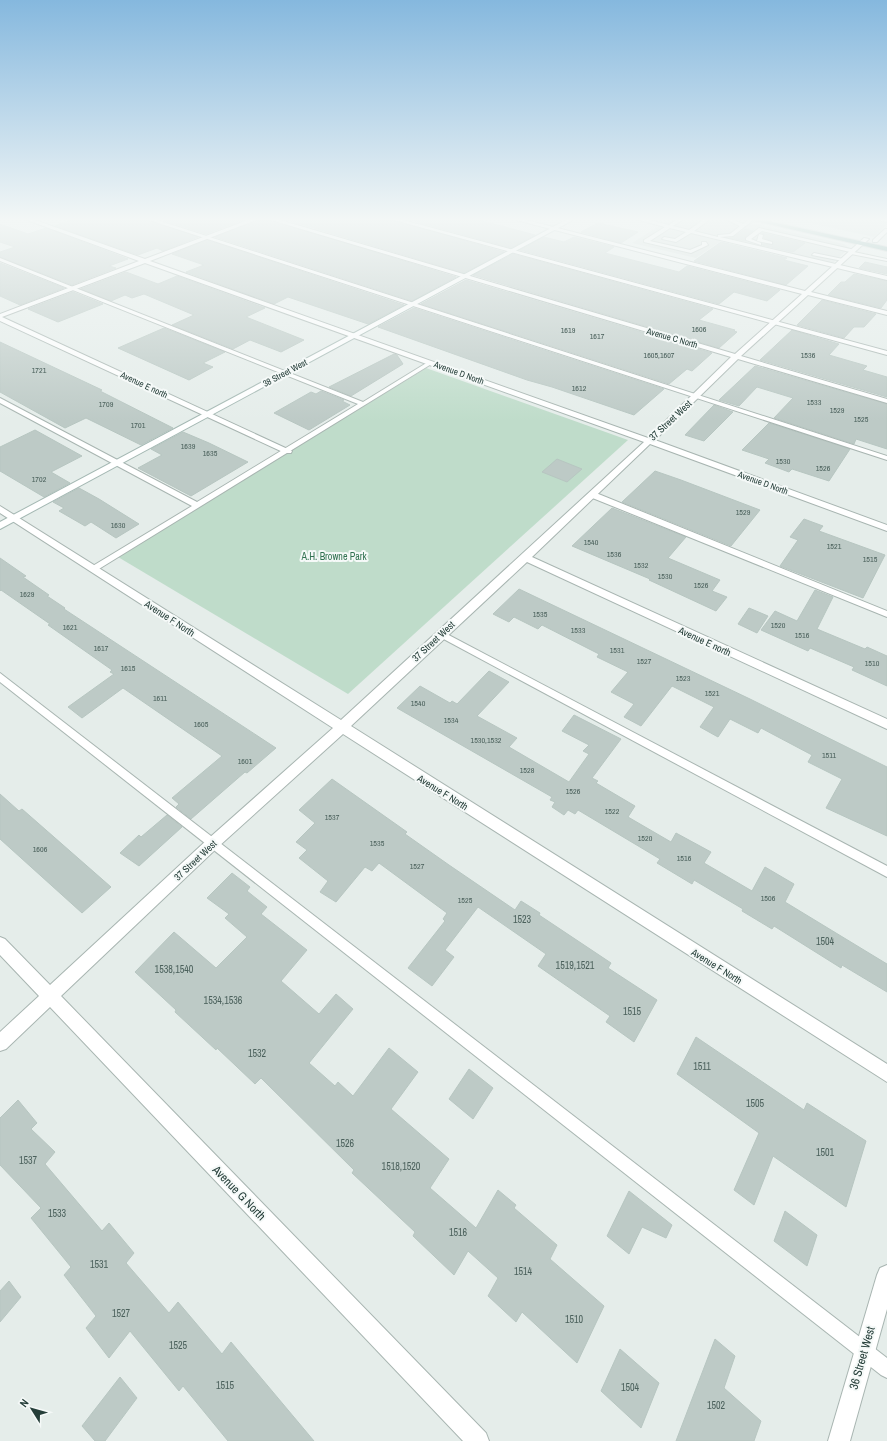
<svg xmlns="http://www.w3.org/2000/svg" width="887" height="1441" viewBox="0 0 887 1441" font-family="'Archivo Narrow',sans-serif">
<rect width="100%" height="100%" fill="#e5edea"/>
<g fill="#d3ddd9">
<path d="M645,220H736L844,244L849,248L832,264Z"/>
<path d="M797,220H876L887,223V224L874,237Z"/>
<path d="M659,226L721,241L696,258L632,243Z"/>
</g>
<path fill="#bfdcca" d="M426,368L628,440L348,694L118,557Z"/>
<g fill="#bdcac6" stroke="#b7c6c1">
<path d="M71,220H148L198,237L163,251L157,248L138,255L55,226Z"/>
<path d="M163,220H243L206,234Z"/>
<path d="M257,220H270L456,277L412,301L215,237Z"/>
<path d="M287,220H393L504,252L464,273Z"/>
<path d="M410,220H479L535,235L511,248Z"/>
<path d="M598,223L638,232L621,243L581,232Z"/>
<path d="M0,224L28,234L46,228L128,259L109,266L116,268L72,285L0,257V252L15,247L0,242Z"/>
<path d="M745,229L753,231L745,237L746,241L730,238L734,237Z"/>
<path d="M762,233L805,243L793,252L762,245V244L773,245L774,242L764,238V234Z"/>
<path d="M544,237L564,242L574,237L614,247L605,253L679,272L687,266L780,290L767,301L734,292L719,304L520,250Z"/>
<path d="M207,240L404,305L368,324L288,297L274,304L186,272L204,265L172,254Z"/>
<path d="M721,242L787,258L784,260L808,266L786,285L694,261Z"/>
<path d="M513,254L713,309L699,320L735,330L734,331L737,332L719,348L473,275Z"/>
<path d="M865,262L887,267V274L859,268Z"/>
<path d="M0,263L64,288L20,305L0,296Z"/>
<path d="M126,272L158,284L177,276L265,308L246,317L304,340L281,352L250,340L233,349L172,325L194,315L144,294L132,298L125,295L111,301L81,289Z"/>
<path d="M854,274L887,281V300L881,308L828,295L841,282H845Z"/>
<path d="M466,280L712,353L692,371L687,369L669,384L421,304Z"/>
<path d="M73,292L103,304L58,322L28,309Z"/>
<path d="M822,300L876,314L864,327H854L844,338L797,325Z"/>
<path d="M414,308L664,389L634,415L552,387L527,380L378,327Z"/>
<path d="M164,328L225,352L203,363L213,367L189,380L118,348Z"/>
<path d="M792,330L839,344L829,355L867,366L863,370L887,377V397L760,360Z"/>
<path d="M0,342L102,390L100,391L173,428L141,445L86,418L65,428L0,392Z"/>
<path d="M394,354L397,355L403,364L351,396L329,387Z"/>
<path d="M755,366L887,404V449L856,439L854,444L774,418L793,398L757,387L739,406L719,400Z"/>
<path d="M321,391L344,400L342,401L350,405L309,430L274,413L311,392L316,394Z"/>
<path d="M714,405L733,412L704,441L685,435Z"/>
<path d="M769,423L850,449L829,481L792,469L789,472L765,463L769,459L742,450Z"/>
<path d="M35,430L82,456L51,472L70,483L44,497L0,471V447Z"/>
<path d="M183,432L209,443L248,462L191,496L138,468L162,455L151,449Z"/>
<path d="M557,459L582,469L567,482L542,472Z"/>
<path d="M655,471L681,480L760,510L731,546L622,502Z"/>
<path d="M79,488L99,499L139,524L116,538L91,522L85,526L59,511L64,508L53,502Z"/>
<path d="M612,508L686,537L668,558L720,580L712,591L727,597L716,611L649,580L650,579L572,546Z"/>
<path d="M804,519L823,526L819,531L885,555L863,598L780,566L798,540L790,537Z"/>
<path d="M0,558L26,576L23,577L49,595L47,596L65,608L64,609L276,748L247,773L245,772L191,819L176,807L179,804L172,798L222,756L123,688L82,718L68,707L114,674L110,672L112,670L48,625L50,624L1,590L0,591Z"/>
<path d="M519,589L750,699L887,767V836L826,808L842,779L808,762L812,755L761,728L758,733L730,719L718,737L700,727L714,707L672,686L641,726L624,717L634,704L611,692L628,672L597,657L599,654L542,625L538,629L514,617L509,622L493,614Z"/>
<path d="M815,590L833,597L817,629L865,649L867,647L887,656V686L852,670L854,667L810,648L808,651L761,630L775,611L797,621Z"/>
<path d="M749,608L768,616L757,633L738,624Z"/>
<path d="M489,671L509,682L477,716L517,738L509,747L569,782L589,754L583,751L589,745L562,731L574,715L621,739L592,778L598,781L596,783L635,806L628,817L671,842L676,833L711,852L704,863L752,891L765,867L794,884L785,902L887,964V992L842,965L841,968L774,926L772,929L742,911L743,909L694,880L692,884L657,863L660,859L578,810L575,814L568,810L564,815L552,807L555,802L550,800L552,797L397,708L420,686L450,703L452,701L457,704Z"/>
<path d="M332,779L407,832L405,834L449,865L515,910L521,901L540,913L539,915L611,963L608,968L657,1000L634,1042L606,1022L610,1016L538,966L546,954L478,907L445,950L454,957L432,986L408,968L445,921L443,919L447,913L379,863L372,871L365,867L336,902L320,892L328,881L299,858L307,850L296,842L315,823L299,810Z"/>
<path d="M0,794L19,811L22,809L111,887L82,913L0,839Z"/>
<path d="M167,815L182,827L139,866L120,853L139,835L141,837Z"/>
<path d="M232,873L250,887L247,891L267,907L261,914L307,950L281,981L319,1014L336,994L353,1009L309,1063L335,1086L338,1082L353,1096L389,1048L418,1072L391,1109L449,1159L430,1188L476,1228L498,1190L516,1205L514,1208L557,1245L550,1259L604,1306L577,1363L522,1312L516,1322L488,1296L498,1278L468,1251L454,1275L413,1236L415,1232L352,1173L354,1170L261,1078L255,1084L217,1048L216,1050L175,1012L176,1010L135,972L174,932L216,968L247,937L225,918L229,914L207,898Z"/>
<path d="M696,1037L804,1110L807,1103L866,1141L846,1207L773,1156L754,1205L734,1190L759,1133L677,1074Z"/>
<path d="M469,1069L493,1088L473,1119L449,1099Z"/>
<path d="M18,1100L37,1123L31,1129L55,1152L45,1164L102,1231L109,1223L134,1253L126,1263L169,1313L178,1302L222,1354L231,1342L314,1441H228L183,1386L179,1391L130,1331L109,1358L86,1328L96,1316L64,1275L71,1267L31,1218L41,1208L0,1165V1118Z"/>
<path d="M629,1191L672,1225L666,1238L642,1227L629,1254L607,1236Z"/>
<path d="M785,1211L817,1235L807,1266L774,1241Z"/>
<path d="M9,1281L21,1297L0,1322V1291Z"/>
<path d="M715,1339L735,1356L724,1388L761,1421L754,1441H676Z"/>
<path d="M620,1349L659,1383L641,1428L601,1391Z"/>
<path d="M120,1377L137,1398L105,1441H95L82,1426Z"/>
</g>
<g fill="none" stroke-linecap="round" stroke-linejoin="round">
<defs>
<g id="lane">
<path d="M149,220H157L887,456V460Z"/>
<path d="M394,220H403L887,351V355Z"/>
<path d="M639,220H649L669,225L676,220H682L673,226L689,230L703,220H709L694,231L718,237V235L730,234L740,226L727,220H734L743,224L748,220H753L733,236L720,237L887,276V280L691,233L676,242L662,239L664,237L675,239L686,232L670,228L650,241L690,250L702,245V242H706L708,245L691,253L644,242V240L665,227Z"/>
<path d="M881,220H887V222L881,221Z"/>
<path d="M759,228L855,250L854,252L887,259V261L851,254L849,253L850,252L762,231L751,239L761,243V245L746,240V238Z"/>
<path d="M885,229H887V232L877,242H873V240Z"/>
<path d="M759,234L763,235L762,239L772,242V244L757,241Z"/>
<path d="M814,253L843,259L845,260L843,261L812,255Z"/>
<path d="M0,258L363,402L428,362L433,363L94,572L91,571V567L192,506L0,403V398L197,502L358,404L0,261Z"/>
<path d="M590,493H596L887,611V617L590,497Z"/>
<path d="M441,631L887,866V877L438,636L436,634L438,632Z"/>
<path d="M0,673L887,1358V1378L881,1375L0,682Z"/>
</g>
<g id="street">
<path d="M27,220H35L145,259L248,220H256L150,261L648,438L731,357L271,220H280L735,354L802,294L516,220H526L805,291L864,238L869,239L811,292L887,311V315L808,295L741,356L887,399V403L738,359L655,440L887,525V531L650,444L532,557L887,719V729L527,562L351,726L887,1064V1082L343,734L218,847L61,996L486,1433L489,1441H463L50,1007L6,1049L0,1051V1032L39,996L0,955V937L5,939L50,985L208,839L333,728L0,513V506L341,720L644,442L145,263L2,317L292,451L291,453H285L0,321V314L139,261Z"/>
<path d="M887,1265V1309L850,1441H828L877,1275L880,1268Z"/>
</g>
<path id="secondary" d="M566,220H573L0,529V522Z"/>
<path id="primary" d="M751,220H763L887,247V251Z"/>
</defs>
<use href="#lane" stroke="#a8b5b1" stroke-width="2"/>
<use href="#street" stroke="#a8b5b1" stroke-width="2"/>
<use href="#secondary" stroke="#a4b8b3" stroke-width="2"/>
<use href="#primary" stroke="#c2c9c8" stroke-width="2"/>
<use href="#lane" fill="#fff" fill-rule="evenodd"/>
<use href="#street" fill="#fff" fill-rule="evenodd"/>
<use href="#secondary" fill="#fff" fill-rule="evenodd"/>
<use href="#primary" fill="#6c9f97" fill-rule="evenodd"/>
</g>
<linearGradient id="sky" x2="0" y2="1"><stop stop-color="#85b8de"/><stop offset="0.52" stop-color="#f3f7f6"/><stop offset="1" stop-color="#f3f7f6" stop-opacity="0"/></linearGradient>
<rect width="887" height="422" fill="url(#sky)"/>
<g text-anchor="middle" stroke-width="4" stroke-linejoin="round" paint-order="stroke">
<g font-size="8" fill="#4b615c">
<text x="699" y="332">1606</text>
<text x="568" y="333">1619</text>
<text x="597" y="339">1617</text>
<text x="659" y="358">1605,1607</text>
<text x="808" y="358">1536</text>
<text x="39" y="373">1721</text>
<text x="579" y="391">1612</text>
<text x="814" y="405">1533</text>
<text x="106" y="407">1709</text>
<text x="837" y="413">1529</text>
<text x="861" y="422">1525</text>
<text x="138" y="428">1701</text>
<text x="188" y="449">1639</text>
<text x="210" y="456">1635</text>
<text x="783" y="464">1530</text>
<text x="823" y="471">1526</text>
<text x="39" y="482">1702</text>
<text x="743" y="515">1529</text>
<text x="118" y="528">1630</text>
<text x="591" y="545">1540</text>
<text x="834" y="549">1521</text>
<text x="614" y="557">1536</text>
<text x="870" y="562">1515</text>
<text x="641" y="568">1532</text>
<text x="665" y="579">1530</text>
<text x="701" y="588">1526</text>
<text x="27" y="597">1629</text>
<text x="540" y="617">1535</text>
<text x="778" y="628">1520</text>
<text x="70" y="630">1621</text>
<text x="578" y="633">1533</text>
<text x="802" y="638">1516</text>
<text x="101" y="651">1617</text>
<text x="617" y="653">1531</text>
<text x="644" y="664">1527</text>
<text x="872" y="666">1510</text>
<text x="128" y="671">1615</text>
<text x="683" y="681">1523</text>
<text x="712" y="696">1521</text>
<text x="160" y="701">1611</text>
<text x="418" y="706">1540</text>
<text x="451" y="723">1534</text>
<text x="201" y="727">1605</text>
<text x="486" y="743">1530,1532</text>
<text x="829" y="758">1511</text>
<text x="245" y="764">1601</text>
<text x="527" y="773">1528</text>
<text x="573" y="794">1526</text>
<text x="612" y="814">1522</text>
<text x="332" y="820">1537</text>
<text x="645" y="841">1520</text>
<text x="377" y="846">1535</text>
<text x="40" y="852">1606</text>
<text x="684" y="861">1516</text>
<text x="417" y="869">1527</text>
<text x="768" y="901">1506</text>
<text x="465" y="903">1525</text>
</g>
<g font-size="9" fill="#253e39" stroke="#f5f9f8">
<text transform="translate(672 338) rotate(16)" y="3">Avenue C North</text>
<text transform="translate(285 373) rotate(-28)" y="3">38 Street West</text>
<text transform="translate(459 373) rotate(20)" y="3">Avenue D North</text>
<text transform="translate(144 385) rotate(25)" y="3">Avenue E north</text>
<text transform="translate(763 483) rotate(20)" y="3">Avenue D North</text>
</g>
<g font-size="10" fill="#253e39" stroke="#f5f9f8">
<text transform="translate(670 420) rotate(-43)" y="4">37 Street West</text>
<text transform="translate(170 618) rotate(33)" y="4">Avenue F North</text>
<text transform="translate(433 641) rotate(-43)" y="4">37 Street West</text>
<text transform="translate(705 641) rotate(25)" y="4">Avenue E north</text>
<text transform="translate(443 792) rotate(32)" y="4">Avenue F North</text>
<text transform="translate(195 860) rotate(-43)" y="4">37 Street West</text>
<text transform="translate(717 966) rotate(32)" y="4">Avenue F North</text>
</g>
<g font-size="10" fill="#327251" stroke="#f5f9f8">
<text x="334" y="560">A.H. Browne Park</text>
</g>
<g font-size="10" fill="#4b615c">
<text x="522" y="923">1523</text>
<text x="825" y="945">1504</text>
<text x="575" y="969">1519,1521</text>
<text x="174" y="973">1538,1540</text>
<text x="223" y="1004">1534,1536</text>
<text x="632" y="1015">1515</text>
<text x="257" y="1057">1532</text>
<text x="702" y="1070">1511</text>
<text x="755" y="1107">1505</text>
<text x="345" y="1147">1526</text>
<text x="825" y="1156">1501</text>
<text x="28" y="1164">1537</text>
<text x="401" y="1170">1518,1520</text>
<text x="57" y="1217">1533</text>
<text x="458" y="1236">1516</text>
<text x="99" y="1268">1531</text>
<text x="523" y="1275">1514</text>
<text x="121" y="1317">1527</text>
<text x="574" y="1323">1510</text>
<text x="178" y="1349">1525</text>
<text x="225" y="1389">1515</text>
<text x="630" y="1391">1504</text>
<text x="716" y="1409">1502</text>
</g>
<g font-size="12" fill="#253e39" stroke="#f5f9f8">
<text transform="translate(239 1193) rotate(46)" y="4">Avenue G North</text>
<text transform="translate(862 1358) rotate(-74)" y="4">36 Street West</text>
</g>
</g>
<g transform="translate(32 1409) rotate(307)" stroke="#f5f9f8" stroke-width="3" paint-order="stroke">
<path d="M0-3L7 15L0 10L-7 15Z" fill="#253e39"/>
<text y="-6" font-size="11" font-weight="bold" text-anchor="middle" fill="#253e39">N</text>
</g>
</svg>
